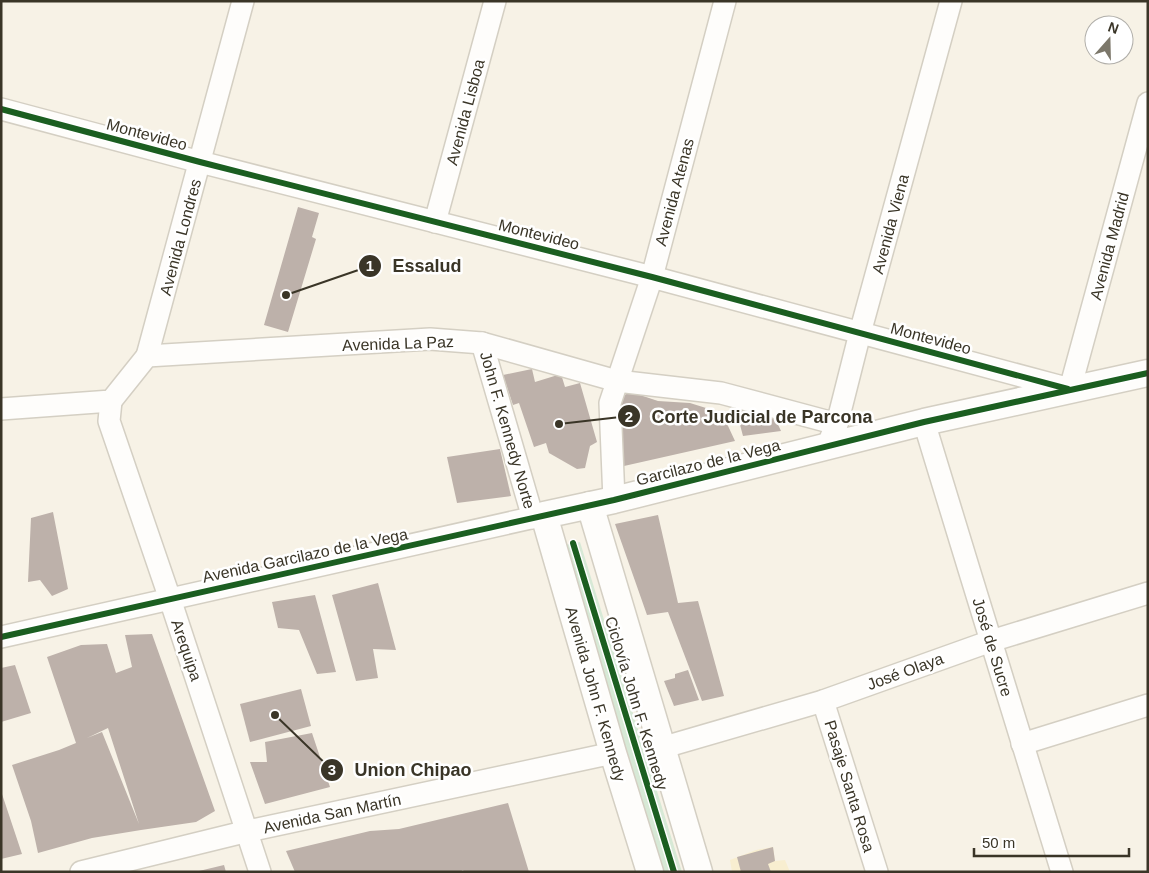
<svg xmlns="http://www.w3.org/2000/svg" width="1149" height="873" viewBox="0 0 1149 873" font-family="Helvetica,sans-serif">
<rect width="100%" height="100%" fill="#f7f2e6"/>
<path fill="#f8eed0" d="M773,847L775,861L785,860L790,872H732L730,860L756,850Z"/>
<path fill="#d7e9d6" d="M580,542L682,872H661L560,546Z"/>
<g fill="#bdb1aa" fill-rule="evenodd">
<path d="M298,207L319,213L312,237L316,239L288,332L264,325Z"/>
<path d="M532,369L535,382L561,374L565,387L580,383L597,442L590,446L585,468L577,469L549,453L546,443L534,447L519,403L513,405L503,375Z"/>
<path d="M631,392L658,401L690,403L722,413L735,441L624,466L620,397Z"/>
<path d="M735,406L774,416L781,431L743,436Z"/>
<path d="M500,449L511,496L457,503L447,457Z"/>
<path d="M53,512L68,589L52,596L40,580L28,582L31,518Z"/>
<path d="M658,515L678,603L698,601L724,696L702,701L668,612L647,615L615,524Z"/>
<path d="M378,583L396,650L373,649L378,678L356,681L332,595Z"/>
<path d="M315,595L336,672L317,674L299,630L278,628L272,602Z"/>
<path d="M152,634L215,811L196,822L141,830L92,838L38,853L31,821L12,765L59,750L76,743L47,657L81,645L107,644L116,673L132,667L125,635ZM108,728L139,824L102,732L87,738Z"/>
<path d="M15,665L31,713L1,722V668Z"/>
<path d="M688,670L699,700L674,706L664,681L675,678V674Z"/>
<path d="M301,689L311,726L250,742L240,704Z"/>
<path d="M312,733L330,787L265,804L250,762H267L265,742Z"/>
<path d="M1,791L22,854L1,859Z"/>
<path d="M508,803L529,872H464L463,870L460,872H295L286,851L370,831L399,829Z"/>
<path d="M773,847L775,861L768,864L771,872H741L737,857Z"/>
<path d="M224,865L226,872H199V871Z"/>
</g>
<g fill="none" stroke-linecap="round" stroke-linejoin="round">
<defs>
<g id="minor">
<path d="M1,109L200,162L652,277L1070,389L1148,103"/>
<path d="M435,222L495,1"/>
<path d="M482,343L533,518"/>
<path d="M147,356L243,1"/>
<path d="M111,401L109,421L170,599L260,872"/>
<path d="M1,409L111,401L147,356L430,339L482,343L617,381L721,393L837,424"/>
<path d="M924,422C970,572 1015,722 1062,872"/>
<path d="M831,437L837,424L860,333L951,1"/>
<path d="M614,500L610,403L652,277L725,1"/>
<path d="M1,637L544,515"/>
<path d="M823,701L877,872"/>
<path d="M1022,744L1148,705"/>
<path d="M661,748L823,701L991,641L1148,593"/>
<path d="M81,872L248,831L613,753"/>
</g>
<g id="tertiary">
<path d="M590,505L699,872"/>
<path d="M650,872L613,753L544,515L614,500L924,422L1148,373"/>
</g>
</defs>
<use href="#minor" stroke="#d4cfc3" stroke-width="24"/>
<use href="#tertiary" stroke="#d4cfc3" stroke-width="29"/>
<use href="#minor" stroke="#fefdfb" stroke-width="21"/>
<use href="#tertiary" stroke="#fefdfb" stroke-width="26"/>
<defs>
<g id="cycleway">
<path d="M1,109L200,162L652,277L1068,389"/>
<path d="M573,543L674,872"/>
<path d="M1,637L614,500L924,422L1148,373"/>
</g>
</defs>
<use href="#cycleway" stroke="#fff" stroke-width="9"/>
<use href="#cycleway" stroke="#1b5e20" stroke-width="6"/>
</g>
<g text-anchor="middle" stroke-width="5" stroke-linejoin="round" paint-order="stroke">
<g font-size="16" fill="#3a3527" stroke="#fff">
<text transform="translate(465 112) rotate(-75)" y="6">Avenida Lisboa</text>
<text transform="translate(147 134) rotate(15)" y="6">Montevideo</text>
<text transform="translate(674 192) rotate(-75)" y="6">Avenida Atenas</text>
<text transform="translate(890 224) rotate(-75)" y="6">Avenida Viena</text>
<text transform="translate(539 234) rotate(14)" y="6">Montevideo</text>
<text transform="translate(180 237) rotate(-75)" y="6">Avenida Londres</text>
<text transform="translate(1109 246) rotate(-75)" y="6">Avenida Madrid</text>
<text transform="translate(931 338) rotate(15)" y="6">Montevideo</text>
<text transform="translate(398 343) rotate(-2)" y="6">Avenida La Paz</text>
<text transform="translate(508 430) rotate(74)" y="6">John F. Kennedy Norte</text>
<text transform="translate(708 462) rotate(-14)" y="6">Garcilazo de la Vega</text>
<text transform="translate(305 555) rotate(-12)" y="6">Avenida Garcilazo de la Vega</text>
<text transform="translate(993 647) rotate(73)" y="6">José de Sucre</text>
<text transform="translate(187 650) rotate(71)" y="6">Arequipa</text>
<text transform="translate(905 671) rotate(-20)" y="6">José Olaya</text>
<text transform="translate(596 694) rotate(74)" y="6">Avenida John F. Kennedy</text>
<text transform="translate(637 703) rotate(73)" y="6">Ciclovía John F. Kennedy</text>
<text transform="translate(850 786) rotate(73)" y="6">Pasaje Santa Rosa</text>
<text transform="translate(332 813) rotate(-12)" y="6">Avenida San Martín</text>
</g>
</g>
<path fill="none" stroke="#3a3527" stroke-width="2" d="M286 295L370 266M559 424L629 416M275 715L332 770"/>
<g fill="#3a3527" stroke="#fff" stroke-width="2">
<circle cx="286" cy="295" r="5"/>
<circle cx="559" cy="424" r="5"/>
<circle cx="275" cy="715" r="5"/>
<circle cx="370" cy="266" r="12"/>
<circle cx="629" cy="416" r="12"/>
<circle cx="332" cy="770" r="12"/>
</g>
<g font-size="15" text-anchor="middle" font-weight="bold" fill="#fff">
<text x="370" y="271">1</text>
<text x="629" y="422">2</text>
<text x="332" y="775">3</text>
</g>
<g font-size="18" text-anchor="middle" font-weight="bold" fill="#3a3527" stroke="#fff" stroke-width="5" stroke-linejoin="round" paint-order="stroke">
<text x="427" y="272">Essalud</text>
<text x="762" y="423">Corte Judicial de Parcona</text>
<text x="413" y="776">Union Chipao</text>
</g>
<rect width="1149" height="873" fill="none" stroke="#3a3527" stroke-width="5"/>
<g transform="translate(1109 40) rotate(20)"><circle r="24" fill="#ffffff" stroke="#b0aea9"/>
<path d="M0-4L9 19L0 12L-9 19Z" fill="#7c776a"/>
<text y="-8" font-size="14" font-weight="bold" text-anchor="middle" fill="#3a3527">N</text>
</g>
<path d="M974 848v8h155v-8" fill="none" stroke="#3a3527" stroke-width="2.5"/>
<text x="982" y="848" font-size="15" fill="#3a3527" stroke="#ffffff" stroke-width="4" paint-order="stroke">50 m</text>
</svg>
